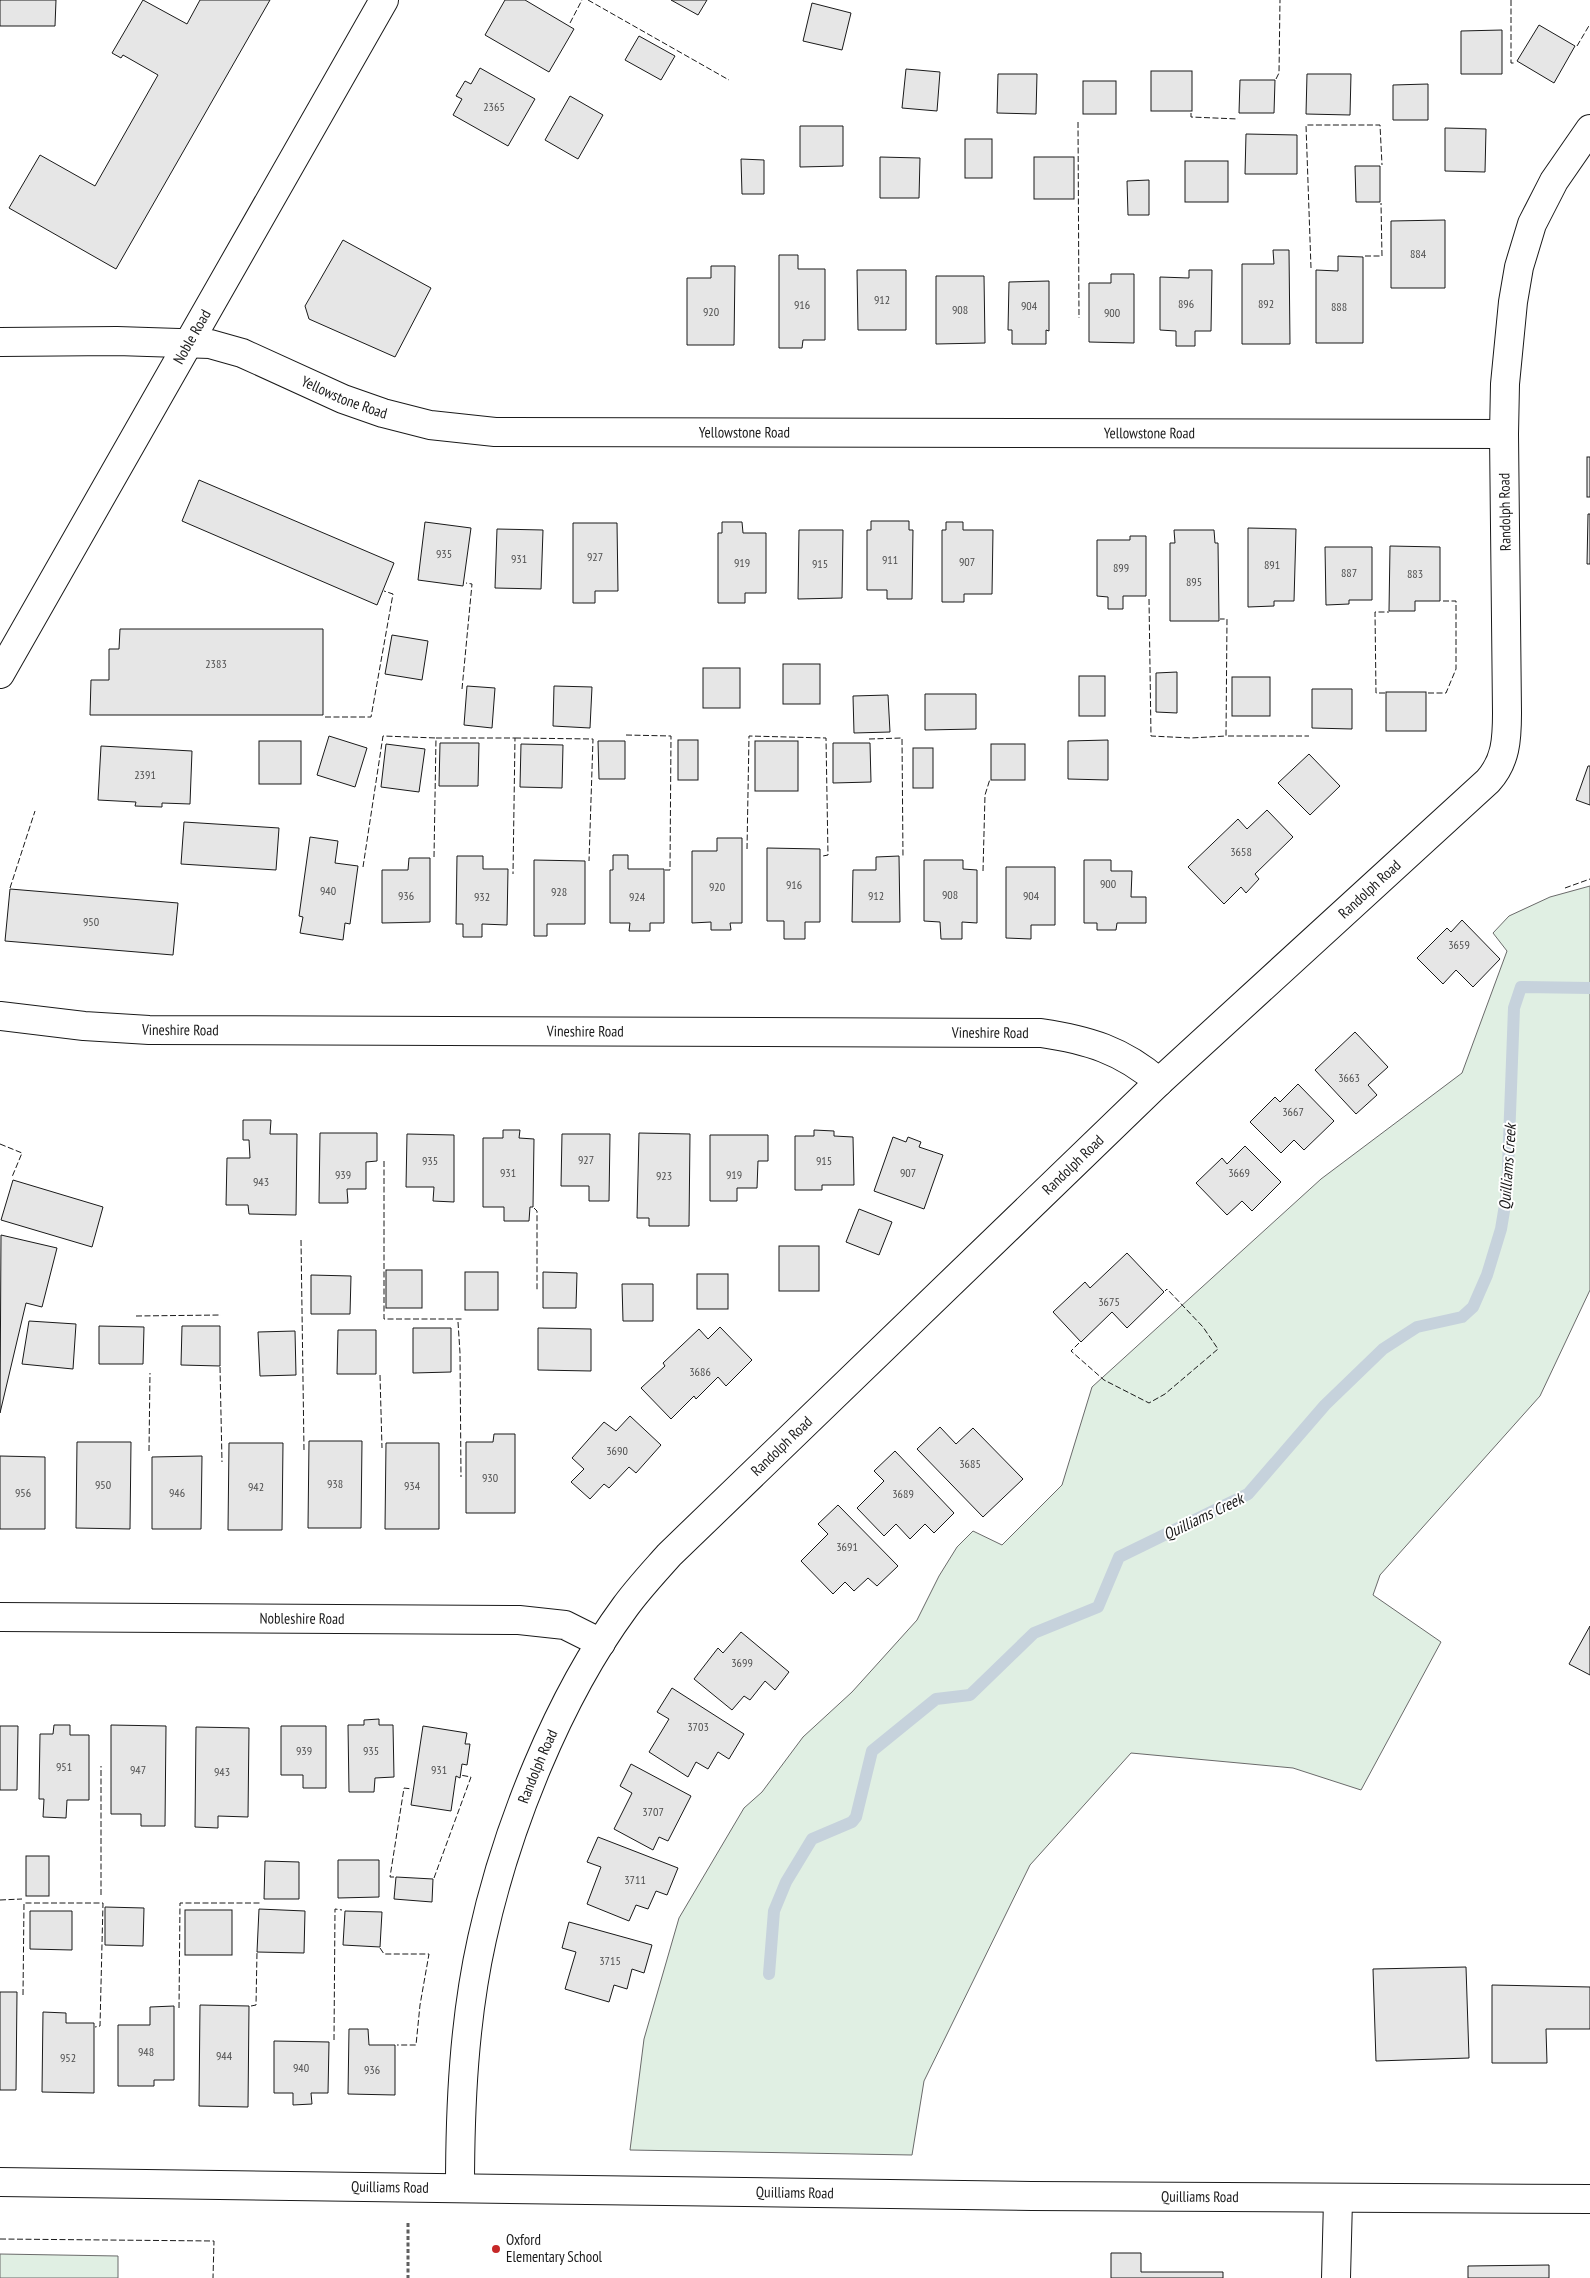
<svg xmlns="http://www.w3.org/2000/svg" width="1590" height="2278" viewBox="0 0 1590 2278" font-family="'PT Sans Narrow',sans-serif">
<rect width="100%" height="100%" fill="#fff"/>
<g fill="#e0efe3" stroke="#6a6a6a">
<path d="M1590,886V1290L1540,1396L1380,1575L1373,1595L1441,1642L1361,1790L1293,1768L1131,1753L1030,1865L924,2081L912,2155L630,2150L644,2039L679,1918L744,1808L762,1792L803,1737L852,1692L917,1620L939,1576L957,1547L973,1531L1002,1545L1062,1485L1092,1387L1321,1179L1462,1073L1507,951L1493,933L1509,916L1550,897Z"/>
<path d="M0,2254L118,2256V2278H0Z"/>
</g>
<g fill="none" stroke-linecap="round" stroke-linejoin="round">
<path stroke="#c6d2dc" stroke-width="12" d="M769,1974L774,1911L786,1882L812,1839L852,1822L856,1817L872,1751L936,1699L970,1695L1034,1633L1098,1607L1119,1557L1248,1494L1325,1405L1383,1349L1417,1327L1462,1317L1473,1307L1487,1275L1501,1229L1507,1193L1514,1008L1521,987L1590,988"/>
</g>
<g fill="#e6e6e6" stroke="#1a1a1a">
<path d="M0,0H56L55,26H0Z"/>
<path d="M143,0L187,24L200,0H270L116,269L9,208L40,155L95,186L158,75L123,55L121,58L112,53Z"/>
<path d="M505,0H525L574,29L549,72L485,35Z"/>
<path d="M671,0H707L698,15Z"/>
<path d="M812,3L851,13L842,50L803,41Z"/>
<path d="M1539,25L1575,46L1554,83L1517,61Z"/>
<path d="M1502,30V74H1461V31Z"/>
<path d="M639,36L675,56L661,80L625,60Z"/>
<path d="M480,68L535,99L508,146L453,115L462,99L456,96L465,81L471,84Z"/>
<path d="M906,69L940,72L937,111L902,108Z"/>
<rect x="1151" y="71" width="41" height="40"/>
<path d="M998,74H1037L1036,114L997,113Z"/>
<path d="M1307,74H1351L1350,115L1306,114Z"/>
<path d="M1240,80H1275L1274,113H1239Z"/>
<rect x="1083" y="81" width="33" height="33"/>
<path d="M1428,84V120H1393V85Z"/>
<path d="M570,96L603,115L578,159L545,140Z"/>
<path d="M800,126H843V166L800,167Z"/>
<path d="M1445,128L1486,129L1485,172L1445,171Z"/>
<path d="M1246,134L1297,135V174H1245Z"/>
<rect x="965" y="139" width="27" height="39"/>
<path d="M880,157L920,158L919,198H880Z"/>
<rect x="1034" y="157" width="40" height="42"/>
<path d="M741,159L764,160V194H742Z"/>
<rect x="1185" y="161" width="43" height="41"/>
<path d="M1355,166H1380V202H1356Z"/>
<path d="M1149,180V215H1128L1127,181Z"/>
<path d="M1445,220V288H1391V221Z"/>
<path d="M343,240L431,288L395,357L309,319L305,306Z"/>
<path d="M1273,250H1289L1290,344H1242V264H1274Z"/>
<path d="M779,255H798V269H825V340H803L802,348H779Z"/>
<path d="M1338,256L1363,257V343H1316V270L1338,271Z"/>
<path d="M711,266H735L734,345H687V278H711Z"/>
<path d="M857,270H906V330H858Z"/>
<path d="M1189,270H1212L1211,331H1195V346H1176V331L1160,330V277L1189,278Z"/>
<path d="M1111,274H1134V343L1089,342V283H1111Z"/>
<path d="M936,276H984L985,343L936,344Z"/>
<path d="M1049,281V331L1046,330V344H1012V330H1008L1009,282Z"/>
<rect x="1587" y="457" width="3" height="40"/>
<path d="M199,480L394,563L377,605L182,521Z"/>
<path d="M1588,514H1590V564H1587Z"/>
<path d="M871,521H909V530H913L912,599H887V590H867V530H871Z"/>
<path d="M425,522L471,528L463,586L418,580Z"/>
<path d="M722,522H742L743,533H766V593H745V603H718V533H722Z"/>
<path d="M946,522H963V530H993L992,594H964V602H942V530H946Z"/>
<path d="M573,523H617L618,591H595V603H573Z"/>
<path d="M1248,528L1296,529L1294,601H1274V606L1248,607Z"/>
<path d="M497,529L543,530L541,589L495,588Z"/>
<path d="M799,530H843L842,598L798,599Z"/>
<path d="M1174,530H1214L1215,543H1218L1219,621H1170V543H1175Z"/>
<path d="M1130,536H1146V596H1123V609H1108V597L1097,596V540H1130Z"/>
<path d="M1390,546L1440,547V601H1415V611H1389Z"/>
<path d="M1325,547H1372V600H1349V604L1326,605Z"/>
<path d="M120,629H323V715H90L91,680H109V649H119Z"/>
<path d="M392,635L428,641L422,680L385,674Z"/>
<rect x="783" y="664" width="37" height="40"/>
<rect x="703" y="668" width="37" height="40"/>
<path d="M1177,672V713L1156,712V673Z"/>
<rect x="1079" y="676" width="26" height="40"/>
<rect x="1232" y="677" width="38" height="39"/>
<path d="M467,686L495,688L492,728L464,725Z"/>
<path d="M554,686L592,687L590,728L553,726Z"/>
<path d="M1312,689H1352V729L1312,728Z"/>
<rect x="1386" y="692" width="40" height="39"/>
<path d="M925,694H976V729L925,730Z"/>
<path d="M888,695L890,732L854,733L853,696Z"/>
<path d="M329,736L367,748L355,787L317,775Z"/>
<rect x="678" y="740" width="20" height="40"/>
<path d="M1108,740V780L1068,779V741Z"/>
<rect x="259" y="741" width="42" height="43"/>
<path d="M598,741H625V779H599Z"/>
<rect x="755" y="741" width="43" height="50"/>
<path d="M440,743H479L478,786H439Z"/>
<path d="M833,743H870L871,782L833,783Z"/>
<path d="M386,744L425,749L419,792L381,787Z"/>
<path d="M521,744L563,745L562,788L520,787Z"/>
<rect x="991" y="744" width="34" height="36"/>
<path d="M101,746L192,751L190,804L162,803V807L135,806L136,802L98,800Z"/>
<rect x="913" y="748" width="20" height="40"/>
<path d="M1309,754L1340,786L1310,815L1278,783Z"/>
<path d="M1588,766H1590V805L1576,800Z"/>
<path d="M1267,810L1293,837L1255,874L1259,879L1246,893L1241,887L1224,904L1188,867L1238,819L1247,829Z"/>
<path d="M184,822L279,828L276,870L181,864Z"/>
<path d="M310,837L338,841L335,863L358,866L350,924L345,923L343,940L300,933L303,917L299,916Z"/>
<path d="M717,838H742V923H730L731,930H711V922L692,923V851H717Z"/>
<path d="M767,848L820,849V922H805V939H784V921H767Z"/>
<path d="M613,855H628V869H664V923H650V931H629L630,923H610V870H613Z"/>
<path d="M457,856H483V869H508L507,925L482,924V937H463V924H456Z"/>
<path d="M899,856L900,922H852L853,870H876V857Z"/>
<path d="M409,858H430V922L382,923V870H408Z"/>
<path d="M534,860L585,861V924H547V936H534Z"/>
<path d="M924,860H963V869L977,870V923L962,922V939H941L940,922L924,921Z"/>
<path d="M1084,860H1111V871H1132L1131,897H1146V923H1117L1116,930H1097V923H1084Z"/>
<path d="M1006,867H1055V925H1031V939L1006,938Z"/>
<path d="M10,889L178,903L173,955L5,941Z"/>
<path d="M1462,920L1500,959L1473,987L1456,970L1443,984L1417,958L1447,928L1451,932Z"/>
<path d="M1355,1032L1388,1067L1368,1085L1377,1095L1356,1114L1315,1070Z"/>
<path d="M1298,1084L1334,1121L1304,1150L1294,1140L1281,1153L1250,1122L1275,1097L1280,1102Z"/>
<path d="M243,1120H271L270,1134H297L296,1215L249,1214L248,1205H226L227,1158H250L249,1140H243Z"/>
<path d="M503,1130H520L519,1138L534,1139L533,1207H530L529,1221H504V1207H483V1138H503Z"/>
<path d="M814,1130L834,1131V1136L853,1137L854,1185H822V1190H795V1136H814Z"/>
<path d="M320,1133H377V1161L366,1162V1189H347L348,1203H319Z"/>
<path d="M639,1133L690,1134L689,1226H649V1218H637Z"/>
<path d="M407,1134L454,1135V1202L433,1201L434,1187H406Z"/>
<path d="M562,1134H610L609,1201H589V1186H561Z"/>
<path d="M710,1135H768V1161H758L757,1188H737V1201H710Z"/>
<path d="M893,1137L906,1142L908,1137L921,1142L919,1147L943,1155L924,1209L874,1191Z"/>
<path d="M1245,1146L1281,1182L1252,1211L1242,1201L1227,1215L1196,1183L1222,1158L1227,1164Z"/>
<path d="M13,1180L103,1207L92,1247L1,1220Z"/>
<path d="M859,1209L892,1222L879,1255L846,1242Z"/>
<path d="M1,1235L57,1248L42,1307L26,1303L0,1413Z"/>
<rect x="779" y="1246" width="40" height="45"/>
<path d="M1127,1253L1164,1292L1127,1328L1112,1312L1081,1342L1053,1312L1085,1282L1090,1288Z"/>
<rect x="386" y="1270" width="36" height="38"/>
<rect x="465" y="1272" width="33" height="38"/>
<path d="M543,1272L577,1273L576,1308H543Z"/>
<rect x="697" y="1274" width="31" height="35"/>
<path d="M311,1275L351,1276L350,1314H311Z"/>
<path d="M622,1284H653V1321H623Z"/>
<path d="M29,1321L76,1324L73,1369L22,1364Z"/>
<path d="M99,1326L144,1327L143,1364H99Z"/>
<path d="M182,1326H220V1366L181,1365Z"/>
<path d="M720,1327L752,1360L726,1386L718,1377L696,1399L694,1396L671,1419L641,1388L665,1366L663,1363L699,1329L708,1339Z"/>
<path d="M413,1328H451V1372L413,1373Z"/>
<path d="M538,1328L591,1329V1371L538,1370Z"/>
<path d="M338,1330H376V1374H337Z"/>
<path d="M295,1331L296,1375L260,1376L258,1332Z"/>
<path d="M630,1416L661,1445L636,1473L629,1467L609,1488L604,1484L590,1499L571,1482L584,1469L572,1458L604,1422L616,1431Z"/>
<path d="M940,1427L956,1444L973,1428L1023,1479L983,1517L917,1449Z"/>
<path d="M494,1434H515V1513H466V1442H493Z"/>
<path d="M309,1441H362L361,1528H308Z"/>
<path d="M77,1442H131L130,1529L76,1528Z"/>
<path d="M229,1443H283L282,1530H228Z"/>
<path d="M386,1443H439V1529H385Z"/>
<path d="M895,1451L954,1513L934,1533L925,1524L910,1539L896,1524L884,1536L857,1508L884,1481L874,1471Z"/>
<path d="M0,1456L45,1457V1529H0Z"/>
<path d="M202,1456L201,1529H152V1457Z"/>
<path d="M838,1505L898,1566L877,1586L868,1578L854,1591L845,1582L833,1594L801,1561L828,1534L818,1524Z"/>
<path d="M1590,1626V1675L1569,1664Z"/>
<path d="M741,1632L789,1672L775,1690L765,1681L750,1700L744,1696L732,1710L694,1679L718,1648L723,1653Z"/>
<path d="M672,1688L744,1734L729,1759L718,1752L708,1769L696,1762L688,1777L649,1752L669,1719L657,1712Z"/>
<path d="M379,1719V1725H393L394,1777L375,1778L374,1792H349L348,1725H364V1720Z"/>
<path d="M54,1725H70V1735H89V1800H67L66,1818L43,1817L44,1799H39L40,1734H53Z"/>
<path d="M111,1725L166,1726L165,1826H141V1814H111Z"/>
<path d="M0,1726H18L17,1790H0Z"/>
<path d="M281,1726H326V1788H303V1775H281Z"/>
<path d="M423,1726L467,1733L465,1744H470L467,1765L462,1764L460,1778L456,1776L451,1811L411,1805Z"/>
<path d="M196,1727L249,1728L248,1817L218,1816V1828L195,1827Z"/>
<path d="M631,1764L691,1796L668,1841L659,1837L653,1850L614,1829L632,1793L620,1786Z"/>
<path d="M598,1837L678,1868L667,1895L656,1891L648,1909L636,1905L629,1921L587,1904L601,1867L587,1862Z"/>
<rect x="26" y="1856" width="23" height="40"/>
<path d="M338,1860H379V1897L338,1898Z"/>
<path d="M265,1861L299,1862V1899H264Z"/>
<path d="M396,1877L433,1879L432,1902L394,1899Z"/>
<path d="M105,1907L144,1908L143,1946L105,1945Z"/>
<path d="M259,1909L305,1911L304,1953L257,1952Z"/>
<rect x="185" y="1910" width="47" height="45"/>
<path d="M30,1911H72V1950L30,1949Z"/>
<path d="M345,1911L382,1912L380,1947L343,1945Z"/>
<path d="M569,1922L652,1945L644,1973L632,1969L627,1989L614,1985L609,2002L565,1989L576,1952L562,1948Z"/>
<path d="M1466,1967L1469,2058L1376,2061L1373,1969Z"/>
<path d="M1492,1985L1590,1987V2029H1546L1547,2063H1492Z"/>
<path d="M0,1992H17L16,2090H0Z"/>
<path d="M200,2005L249,2006L248,2107L199,2106Z"/>
<path d="M174,2006V2080H154V2086H118V2025H150V2007Z"/>
<path d="M43,2012L66,2013V2023H94V2093L42,2092Z"/>
<path d="M349,2029H368L369,2045H395V2095L348,2094Z"/>
<path d="M274,2041L329,2042L328,2093H311L312,2104L293,2105V2093H274Z"/>
<path d="M1111,2253H1141V2272H1223V2278H1111Z"/>
<path d="M1549,2265V2278H1468V2266Z"/>
</g>
<g fill="none" stroke-linecap="round" stroke-linejoin="round">
<defs>
<g id="street">
<path id="s1" d="M0,342L117,341L210,344L242,353L343,399L383,413L430,425L495,432L1504,434"/>
<path id="s2" d="M0,1016L84,1026L149,1030L1041,1033C1088,1040 1122,1050 1159,1082"/>
<path id="s3" d="M0,1617L519,1620L565,1625L601,1643"/>
<path id="s4" d="M0,2182L1032,2196L1590,2199"/>
<path id="s5" d="M460,2188C460,2105 464,2020 482,1939C506,1829 558,1698 625,1607C638,1589 654,1572 669,1555L1159,1082L1488,781C1506,761 1507,739 1507,713L1504,434L1505,384L1513,302L1519,267L1532,224L1554,181L1590,129"/>
<path d="M1336,2278L1338,2200"/>
</g>
<g id="secondary">
<path id="s6" d="M0,674L384,0"/>
</g>
</defs>
<use href="#street" stroke="#1a1a1a" stroke-width="30"/>
<use href="#secondary" stroke="#1a1a1a" stroke-width="30"/>
<path stroke="#5f5f5f" stroke-width="3" stroke-dasharray="4 2.5" stroke-linecap="butt" d="M408,2223V2278"/>
<use href="#street" stroke="#fff" stroke-width="28"/>
<use href="#secondary" stroke="#fff" stroke-width="28"/>
<g stroke="#1a1a1a" stroke-width="1" stroke-dasharray="6 2.5" stroke-linecap="butt">
<path d="M588,0L729,80"/>
<path d="M1511,0V63H1516"/>
<path d="M570,23L582,0"/>
<path d="M1577,46L1590,24"/>
<path d="M1276,79L1279,73L1280,0"/>
<path d="M1191,113V117L1238,119"/>
<path d="M1078,122L1079,318"/>
<path d="M1365,256H1382L1381,203"/>
<path d="M1311,268L1306,125H1380L1382,165"/>
<path d="M1149,599L1151,736L1191,738L1226,736L1227,619H1220"/>
<path d="M462,689L472,584L466,583"/>
<path d="M1385,693H1376L1375,612H1389"/>
<path d="M1428,693H1446L1456,669V601H1442"/>
<path d="M325,717H371L393,594L384,591"/>
<path d="M626,735L671,736L670,870H665"/>
<path d="M1228,736H1309"/>
<path d="M515,738L593,739L589,861"/>
<path d="M869,739L902,738L903,858"/>
<path d="M747,849L749,736L826,738L828,855L823,856"/>
<path d="M434,857L436,738H515L513,874"/>
<path d="M363,867L383,736L436,738"/>
<path d="M983,871L985,795L990,779"/>
<path d="M10,888L35,811"/>
<path d="M1565,888L1590,879"/>
<path d="M0,1144L22,1153L12,1177"/>
<path d="M384,1161V1319H463"/>
<path d="M534,1208L537,1211V1290"/>
<path d="M301,1240L304,1450"/>
<path d="M136,1316L221,1315"/>
<path d="M458,1322L460,1353L461,1477"/>
<path d="M1079,1343L1071,1351L1104,1380L1149,1403L1165,1394L1218,1349L1203,1327L1167,1289L1165,1291"/>
<path d="M220,1367L222,1462"/>
<path d="M380,1375L382,1448"/>
<path d="M149,1451L150,1373"/>
<path d="M394,1877H390L404,1788L412,1789"/>
<path d="M434,1878L471,1777L460,1775"/>
<path d="M101,1895V1766"/>
<path d="M0,1900L22,1899"/>
<path d="M380,1948L384,1954H429L420,2005L416,2045H397"/>
<path d="M23,1995L24,1903H103L100,2026L95,2027"/>
<path d="M251,2006L256,2005L257,1952"/>
<path d="M179,2008L180,1903H261"/>
<path d="M334,2040L335,1909L342,1910"/>
<path d="M0,2239L214,2241L213,2278"/>
</g>
</g>
<circle fill="#c62828" stroke="#fff" stroke-width="2" cx="496" cy="2249" r="5"/>
<g text-anchor="middle" stroke-width="4" stroke-linejoin="round" paint-order="stroke">
<g font-size="12" fill="#4d4d4d">
<text x="494" y="111">2365</text>
<text x="1418" y="258">884</text>
<text x="882" y="304">912</text>
<text x="1186" y="308">896</text>
<text x="1266" y="308">892</text>
<text x="802" y="309">916</text>
<text x="1029" y="310">904</text>
<text x="1339" y="311">888</text>
<text x="960" y="314">908</text>
<text x="711" y="316">920</text>
<text x="1112" y="317">900</text>
<text x="444" y="558">935</text>
<text x="595" y="561">927</text>
<text x="519" y="563">931</text>
<text x="890" y="564">911</text>
<text x="967" y="566">907</text>
<text x="742" y="567">919</text>
<text x="820" y="568">915</text>
<text x="1272" y="569">891</text>
<text x="1121" y="572">899</text>
<text x="1349" y="577">887</text>
<text x="1415" y="578">883</text>
<text x="1194" y="586">895</text>
<text x="216" y="668">2383</text>
<text x="145" y="779">2391</text>
<text x="1241" y="856">3658</text>
<text x="1108" y="888">900</text>
<text x="794" y="889">916</text>
<text x="717" y="891">920</text>
<text x="328" y="895">940</text>
<text x="559" y="896">928</text>
<text x="950" y="899">908</text>
<text x="406" y="900">936</text>
<text x="876" y="900">912</text>
<text x="1031" y="900">904</text>
<text x="482" y="901">932</text>
<text x="637" y="901">924</text>
<text x="91" y="926">950</text>
<text x="1459" y="949">3659</text>
<text x="1349" y="1082">3663</text>
<text x="1293" y="1116">3667</text>
<text x="586" y="1164">927</text>
<text x="430" y="1165">935</text>
<text x="824" y="1165">915</text>
<text x="508" y="1177">931</text>
<text x="908" y="1177">907</text>
<text x="1239" y="1177">3669</text>
<text x="343" y="1179">939</text>
<text x="734" y="1179">919</text>
<text x="664" y="1180">923</text>
<text x="261" y="1186">943</text>
<text x="1109" y="1306">3675</text>
<text x="700" y="1376">3686</text>
<text x="617" y="1455">3690</text>
<text x="970" y="1468">3685</text>
<text x="490" y="1482">930</text>
<text x="335" y="1488">938</text>
<text x="103" y="1489">950</text>
<text x="412" y="1490">934</text>
<text x="256" y="1491">942</text>
<text x="23" y="1497">956</text>
<text x="177" y="1497">946</text>
<text x="903" y="1498">3689</text>
<text x="847" y="1551">3691</text>
<text x="742" y="1667">3699</text>
<text x="698" y="1731">3703</text>
<text x="304" y="1755">939</text>
<text x="371" y="1755">935</text>
<text x="64" y="1771">951</text>
<text x="138" y="1774">947</text>
<text x="439" y="1774">931</text>
<text x="222" y="1776">943</text>
<text x="653" y="1816">3707</text>
<text x="635" y="1884">3711</text>
<text x="610" y="1965">3715</text>
<text x="146" y="2056">948</text>
<text x="224" y="2060">944</text>
<text x="68" y="2062">952</text>
<text x="301" y="2072">940</text>
<text x="372" y="2074">936</text>
</g>
<g font-size="15" fill="#1a1a1a" stroke="#fff">
<text dy="5" stroke="none"><textPath href="#s6" startOffset="388">Noble Road</textPath></text>
<text dy="5" stroke="none"><textPath href="#s1" startOffset="355">Yellowstone Road</textPath></text>
<text dy="5" stroke="none"><textPath href="#s1" startOffset="760">Yellowstone Road</textPath></text>
<text dy="5" stroke="none"><textPath href="#s1" startOffset="1165">Yellowstone Road</textPath></text>
<text transform="translate(1505 512) rotate(-91)" y="5">Randolph Road</text>
<text dy="5" stroke="none"><textPath href="#s5" startOffset="1649">Randolph Road</textPath></text>
<text dy="5" stroke="none"><textPath href="#s2" startOffset="181">Vineshire Road</textPath></text>
<text dy="5" stroke="none"><textPath href="#s2" startOffset="586">Vineshire Road</textPath></text>
<text dy="5" stroke="none"><textPath href="#s2" startOffset="991">Vineshire Road</textPath></text>
<text dy="5" stroke="none"><textPath href="#s5" startOffset="1244">Randolph Road</textPath></text>
<text dy="5" stroke="none"><textPath href="#s5" startOffset="839">Randolph Road</textPath></text>
<text dy="5" stroke="none"><textPath href="#s3" startOffset="302">Nobleshire Road</textPath></text>
<text dy="5" stroke="none"><textPath href="#s5" startOffset="432">Randolph Road</textPath></text>
<text dy="5" stroke="none"><textPath href="#s4" startOffset="390">Quilliams Road</textPath></text>
<text dy="5" stroke="none"><textPath href="#s4" startOffset="795">Quilliams Road</textPath></text>
<text dy="5" stroke="none"><textPath href="#s4" startOffset="1200">Quilliams Road</textPath></text>
</g>
<g font-size="15" fill="#1a1a1a" stroke="#fff" text-anchor="start">
<text x="506" y="2245">Oxford<tspan x="506" dy="17">Elementary School</tspan></text>
</g>
<g font-size="16" font-style="italic" fill="#1a1a1a" stroke="#fff">
<text transform="translate(1507 1167) rotate(-86)" y="6">Quilliams Creek</text>
<text transform="translate(1203 1516) rotate(-26)" y="6">Quilliams Creek</text>
</g>
</g>
</svg>
